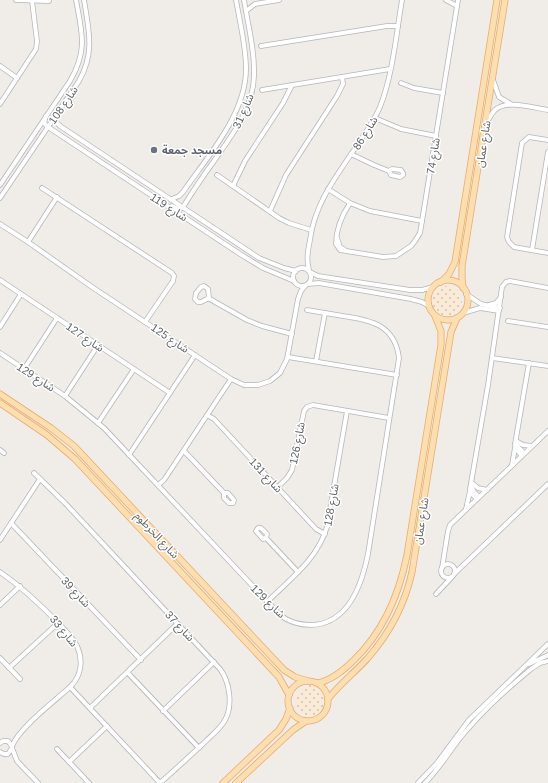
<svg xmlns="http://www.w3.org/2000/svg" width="548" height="783" viewBox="0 0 548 783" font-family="Helvetica,'Noto Sans Arabic',sans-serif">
<defs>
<pattern id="sand-dots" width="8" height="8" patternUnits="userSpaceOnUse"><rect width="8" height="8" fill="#faebd9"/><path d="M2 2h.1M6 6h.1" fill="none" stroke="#cec2b4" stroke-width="1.8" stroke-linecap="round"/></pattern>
</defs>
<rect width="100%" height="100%" fill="#f0ece8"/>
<g fill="url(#sand-dots)">
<circle cx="447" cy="301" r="15"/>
<circle cx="311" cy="701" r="16"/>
</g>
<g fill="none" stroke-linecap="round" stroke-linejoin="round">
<defs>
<g id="minor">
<path d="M16,0L49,1"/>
<path d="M446,0L457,6"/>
<path d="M246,11L255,4L279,0"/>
<path d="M261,46L387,26H398"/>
<path d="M0,66L17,78"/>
<path d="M493,80L499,97L511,104"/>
<path d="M401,83L414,88L443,93"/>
<path d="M262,90L390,69"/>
<path d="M0,104L36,49L37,41L32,1"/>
<path d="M46,116L44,123L48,127L240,254L263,268L294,281"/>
<path d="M55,117L56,122L60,126L259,258L284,268L296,271"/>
<path d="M375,118L401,129L436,136"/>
<path d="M486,124C489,119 491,114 495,110C506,99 534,108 548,110"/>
<path d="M548,140L529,137L522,143L507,237L509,242L514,247L548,253"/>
<path d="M351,154L374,165L389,171"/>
<path d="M392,169L401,170L403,173V175L400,177L391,175L389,171Z"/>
<path d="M217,175L279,218L289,223L311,230"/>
<path d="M0,185L70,81C88,50 82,33 76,0"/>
<path d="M233,186L245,161L283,103L292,85"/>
<path d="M42,188L172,273L174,276L173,281L145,322"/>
<path d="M328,189L350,203L370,211L422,221"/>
<path d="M0,198L79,81C95,53 89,31 84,0"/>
<path d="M172,199L179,196L183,192C208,156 246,114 246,69C246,46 240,23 236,0"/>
<path d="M350,203C342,215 336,228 336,244L340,250L383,257L396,256L411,246L415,241L420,233L422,221L458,0"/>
<path d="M172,206L179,209L183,207C193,191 203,176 214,161C232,135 253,109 254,76C255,51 248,25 244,0"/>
<path d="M270,211L286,175L337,96L343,84L342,77"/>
<path d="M0,224L28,242L92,287L231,379L244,385H258L270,381L280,373L287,359L298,299L301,291L305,286"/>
<path d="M337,238L340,247L345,250"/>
<path d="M28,242L57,197"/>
<path d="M532,250L548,152"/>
<circle cx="302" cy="277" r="9"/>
<path d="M309,270C306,260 308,250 310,240C315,201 339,173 360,141C367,130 375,119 380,107C393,74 396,35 402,0"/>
<path d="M310,272L318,276L410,290H422L433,287"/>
<path d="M0,280L170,393"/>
<path d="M308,284L319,283L411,299L422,302L429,306"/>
<path d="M204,286L208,289L209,298L201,302H198L195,299L196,293L201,287Z"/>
<path d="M466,294L481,304L500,308"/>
<path d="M208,298L247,320L262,326L292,334"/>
<path d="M489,305L496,303L501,297"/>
<path d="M463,313L480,308L499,311"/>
<path d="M508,321L548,327"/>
<path d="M0,327L21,294"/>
<path d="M0,353L65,396L104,428L280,615C289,622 300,625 311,625C349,624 362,584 368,554L399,358C395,325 371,320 343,316C331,314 319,312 307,310"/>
<path d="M288,357L397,375"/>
<path d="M492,358L548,366"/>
<path d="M316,361L325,313"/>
<path d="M24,369L57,318"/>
<path d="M65,396L98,345"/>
<path d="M207,415L214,419L316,529L325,534"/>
<path d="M98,423L134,369"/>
<path d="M516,441L523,445L532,446"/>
<path d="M516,441L518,447L524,453"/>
<path d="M0,450L4,453"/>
<path d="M184,451L224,493"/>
<path d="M129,455L195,355"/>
<path d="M522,456L516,449L515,444L529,363"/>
<path d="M512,465L515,448"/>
<path d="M34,473L65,503L220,669C230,682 233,706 225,720C221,728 213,734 206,741C191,755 176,769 160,783"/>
<path d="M472,483L478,488L487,490"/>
<path d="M158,485L164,480L231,379"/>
<path d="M471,486L474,492L479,497"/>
<path d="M278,487L287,478L292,470L304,411L307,407L313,405L389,418"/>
<path d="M224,493H228L234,500L233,503H229L224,498Z"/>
<path d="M477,499L471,493L470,489L488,385L502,287L506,282L510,281L548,288"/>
<path d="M466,509L470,491"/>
<path d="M11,523L141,660"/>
<path d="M258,528H261L267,534L266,538L263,539L256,531Z"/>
<path d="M266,538L298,572"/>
<path d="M0,540L40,479"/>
<circle cx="448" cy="571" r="7"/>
<path d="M442,568L448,531L450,525L548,431"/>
<path d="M0,572C23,588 41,605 60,625C66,631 73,638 77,646C83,659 82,675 71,686C55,701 20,727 12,746"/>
<path d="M454,574L548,484"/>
<path d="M436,594L451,578"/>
<path d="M267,602C290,579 317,560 327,527L347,411"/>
<path d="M0,605L20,586"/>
<path d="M0,658L20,679"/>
<path d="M529,664L548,655"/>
<path d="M9,668L58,623"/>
<path d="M128,673L199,748"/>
<path d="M70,687L160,783"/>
<path d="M90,708L177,624"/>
<path d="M163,711L214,662"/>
<path d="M0,743L3,741H8L11,745L12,748L8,754H4L0,752"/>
<path d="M12,748L17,761L38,783"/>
<path d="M57,749L89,783"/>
<path d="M69,762L107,726"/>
<path d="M418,783L437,763L469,720L548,644"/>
<path d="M425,783C441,767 451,748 466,731C484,710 509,687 531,669L540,663L548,661"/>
</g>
<g id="major">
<circle cx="448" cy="300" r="20"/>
<path d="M441,282L449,274L455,262L497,0"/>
<path d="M463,288L462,278V266L505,0"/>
<path d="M0,394L51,428L74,446L284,670L295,677L308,681"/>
<path d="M0,403L47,435L75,459L279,677L289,695"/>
<circle cx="308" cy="701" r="20"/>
<path d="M318,683C332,680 343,671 354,660C383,632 399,595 407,555L441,345V331L435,316"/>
<path d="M328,699C340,684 354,673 367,659C389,634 405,604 412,572L451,332L457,318"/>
<path d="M223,783L279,730L286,719L290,708"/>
<path d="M236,783L293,730L306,721"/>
</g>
</defs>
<use href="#minor" stroke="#b3b6b9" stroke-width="5.5"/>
<use href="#major" stroke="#eda864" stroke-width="7"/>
<use href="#minor" stroke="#fff" stroke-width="4"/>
<use href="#major" stroke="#fcdfb1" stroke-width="5.5"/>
</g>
<circle fill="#6b7280" stroke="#fff" stroke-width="1.5" cx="154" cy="150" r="4"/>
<g text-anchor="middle" stroke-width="3" stroke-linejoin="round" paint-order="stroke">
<g font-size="11" fill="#5f6467" stroke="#fff">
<text transform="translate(63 105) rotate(-56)" y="4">شارع 108</text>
<text transform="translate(243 111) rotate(-66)" y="4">شارع 31</text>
<text transform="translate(365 133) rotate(-58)" y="4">شارع 86</text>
<text transform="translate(483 144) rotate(-81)" y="4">شارع عمان</text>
<text transform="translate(433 156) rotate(-81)" y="4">شارع 74</text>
<text transform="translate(169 207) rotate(33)" y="4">شارع 119</text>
<text transform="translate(85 337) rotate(34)" y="4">شارع 127</text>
<text transform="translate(170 338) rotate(34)" y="4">شارع 125</text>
<text transform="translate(36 377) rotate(33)" y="4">شارع 129</text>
<text transform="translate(297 443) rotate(-79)" y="4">شارع 126</text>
<text transform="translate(266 475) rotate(47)" y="4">شارع 131</text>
<text transform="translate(331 505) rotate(-80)" y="4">شارع 128</text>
<text transform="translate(421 521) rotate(-81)" y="4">شارع عمان</text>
<text transform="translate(157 535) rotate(47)" y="4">شارع الخرطوم</text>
<text transform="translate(76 592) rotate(47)" y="4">شارع 39</text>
<text transform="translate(268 601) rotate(44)" y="4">شارع 129</text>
<text transform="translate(180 626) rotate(47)" y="4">شارع 37</text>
<text transform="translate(64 631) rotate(51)" y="4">شارع 33</text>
</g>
<g font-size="11" font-weight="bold" fill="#5b616d" stroke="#fff" text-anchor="start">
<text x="162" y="154">مسجد جمعة</text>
</g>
</g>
</svg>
